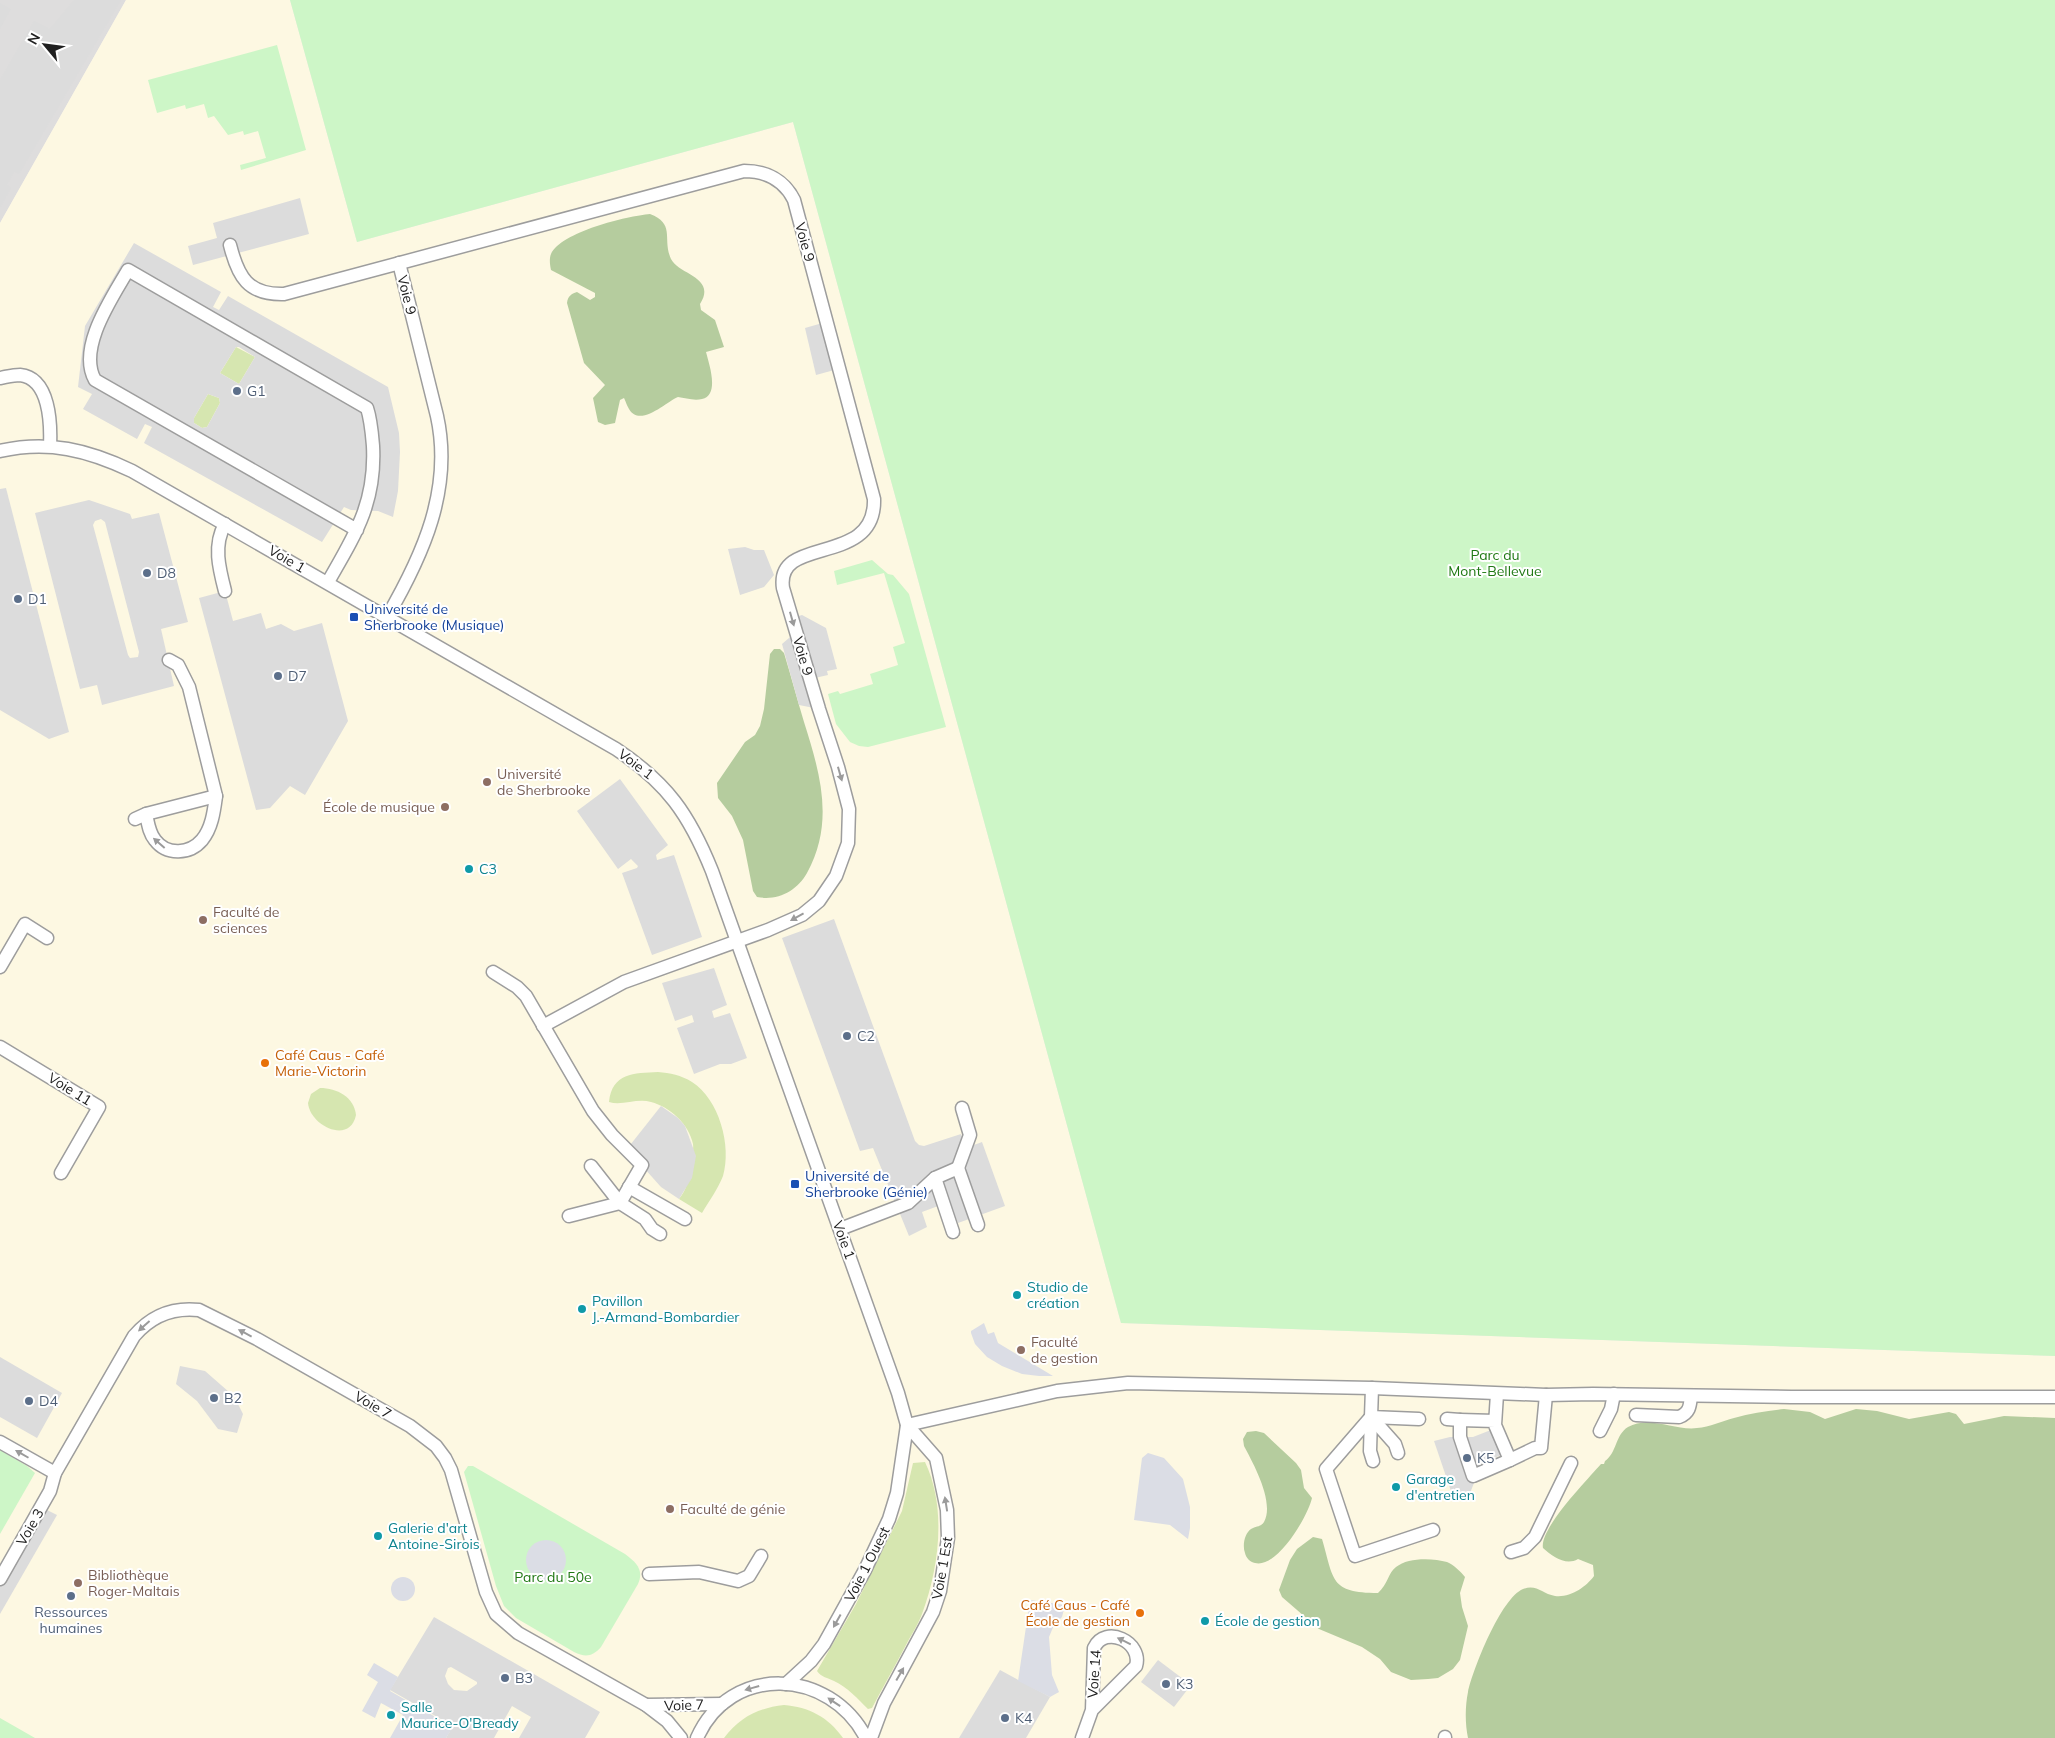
<svg xmlns="http://www.w3.org/2000/svg" width="2055" height="1738" viewBox="0 0 2055 1738" font-family="Mulish,sans-serif">
<rect width="100%" height="100%" fill="#f0ebe7"/>
<path fill="#dedddd" d="M0,0H126L0,223Z"/>
<path fill="#fdf8e2" d="M126,0H290L357,242L793,122L1121,1323L2055,1356V1738H0V223Z"/>
<g fill="#d6e6b0">
<path d="M236,347L255,357L239,384L220,373Z"/>
<path d="M208,394L219,398L220,403L207,427L202,428L194,423V418Z"/>
<path d="M658,1072C670,1073 681,1075 692,1082C719,1099 732,1146 723,1176C718,1189 709,1201 702,1213L679,1199C687,1189 688,1181 690,1167C691,1160 694,1151 693,1144C689,1124 670,1107 651,1102C637,1098 622,1106 609,1102C612,1073 634,1073 658,1072Z"/>
<path d="M320,1088C337,1088 354,1097 356,1115C350,1145 310,1126 308,1103L311,1094Z"/>
<path d="M925,1462C947,1508 939,1568 922,1614C918,1625 911,1635 906,1645C895,1666 883,1687 872,1708L868,1709C858,1699 847,1687 834,1681C828,1678 821,1677 817,1671L856,1604L902,1511L913,1463Z"/>
<path d="M784,1705C809,1707 828,1717 843,1738H724C740,1717 758,1708 784,1705Z"/>
</g>
<g fill="#b5cc9e">
<path d="M650,214C676,224 662,239 671,259C679,275 717,277 700,304L701,310L715,320L724,347L706,352C709,364 720,395 702,399C694,401 685,398 678,397C666,402 640,428 629,409C627,406 626,402 624,398L620,400L615,423L605,425L598,422L593,398L605,385L584,363L567,303C568,296 571,294 577,292L590,300L595,297V293L551,270C550,265 549,259 551,254C561,232 627,216 650,214Z"/>
<path d="M774,649H780L784,653C791,676 797,699 804,722C820,773 835,822 807,873C797,891 778,901 757,897L753,891L743,840L732,816L718,798L717,783L745,742L755,735L760,726L764,709L770,654Z"/>
<path d="M1784,1409L1810,1412L1825,1419L1856,1409L1877,1411L1909,1419L1949,1412L1956,1414L1964,1424L2004,1416L2055,1418V1738H1468C1465,1724 1465,1706 1468,1692C1473,1669 1501,1598 1523,1589C1537,1584 1542,1594 1555,1596C1570,1598 1586,1587 1594,1576L1593,1565L1578,1559C1566,1566 1553,1557 1543,1548C1539,1529 1588,1479 1601,1464H1604L1605,1461C1617,1453 1615,1435 1628,1427C1649,1415 1676,1431 1697,1428C1710,1427 1722,1421 1734,1418C1751,1413 1767,1411 1784,1409Z"/>
<path d="M1256,1431L1264,1433L1296,1463L1301,1470L1304,1488L1312,1498C1308,1516 1277,1569 1255,1563C1250,1562 1246,1558 1245,1553C1242,1545 1245,1533 1251,1529C1256,1526 1261,1527 1264,1522C1275,1502 1253,1463 1244,1446L1243,1439L1247,1432Z"/>
<path d="M1313,1537L1322,1539C1334,1580 1330,1593 1378,1593C1388,1584 1388,1573 1396,1567C1408,1557 1433,1558 1447,1562C1454,1565 1460,1571 1465,1577L1460,1593L1462,1607L1468,1626L1460,1660L1453,1669L1438,1678L1428,1679L1411,1680L1391,1672L1380,1659L1362,1647L1319,1629L1282,1597L1279,1590L1290,1560L1297,1549Z"/>
</g>
<g fill="#cdf6c7">
<path d="M290,0H2055V1356L1121,1323L793,122L357,242Z"/>
<path d="M277,45L306,150L241,170L240,165L266,158L258,131L244,135L243,131L228,135L214,116L208,118L204,104L186,109L185,105L157,113L148,80Z"/>
<path d="M872,560L888,574L893,575L909,594L946,727L868,747L859,746L850,742L836,724L828,694L838,691L840,694L873,684L870,674L898,665L893,647L905,643L884,573L837,585L834,571Z"/>
<path d="M0,1450L27,1466L35,1473L0,1534Z"/>
<path d="M468,1466H473L625,1554C637,1563 644,1570 638,1584L601,1647C593,1656 586,1658 574,1652L516,1618L504,1606L496,1586L464,1472Z"/>
<path d="M0,1718L35,1738H0Z"/>
</g>
<g fill="#dcdcdc" fill-rule="evenodd">
<path d="M74,0H121L19,174L14,172L7,185L11,188L0,208V80L34,21L50,29Z"/>
<path d="M0,3L11,9L0,29Z"/>
<path d="M300,198L309,234L193,265L188,246L217,238L213,223Z"/>
<path d="M134,243L221,292L213,307L219,310L228,296L388,387L399,433L400,452L398,491L393,517L378,511L351,510L344,507L322,542L144,443L152,427L145,424L137,439L83,409L92,394L78,387L85,326ZM236,347H239L255,357L239,384L220,373ZM208,394L219,398L220,403L207,427L202,428L194,423V418Z"/>
<path d="M826,322L838,369L816,375L805,328Z"/>
<path d="M6,488L69,732L49,739L0,710V489Z"/>
<path d="M89,500L130,514L132,519L159,513L188,622L161,629L174,686L102,705L97,685L80,689L35,513ZM101,519L105,522L139,652L138,657L130,658L128,655L93,525L95,521Z"/>
<path d="M745,547L754,550H764L774,575L764,587L740,595L728,549Z"/>
<path d="M225,591L233,621L261,613L266,629L281,624L294,631L322,623L348,721L305,795L290,786L270,808L256,810L199,598Z"/>
<path d="M802,615L826,628L837,669L827,671L828,675L810,679L819,709L799,705L782,644L796,632L792,618Z"/>
<path d="M620,779L668,845L656,855L657,860L674,855L702,937L652,955L622,873L637,868L638,866L631,859L618,869L577,811Z"/>
<path d="M834,919L915,1141L919,1145L924,1146L961,1134L966,1148L982,1142L1005,1206L958,1223L949,1202L922,1212L927,1227L909,1236L873,1148L860,1151L782,938Z"/>
<path d="M714,968L727,1005L712,1011L714,1018L730,1013L747,1058L731,1064H720L694,1074L677,1028L694,1022L692,1015L675,1021L662,983Z"/>
<path d="M661,1106L678,1118L685,1126L696,1156L692,1178L679,1199L661,1187L627,1149Z"/>
<path d="M0,1357L62,1393L37,1438L0,1417Z"/>
<path d="M180,1366L205,1371L229,1392L237,1402L243,1414L237,1433L218,1429L197,1401L176,1384Z"/>
<path d="M1496,1428L1506,1453L1482,1463L1470,1493L1453,1497L1434,1441L1450,1437H1473Z"/>
<path d="M41,1507L57,1515L0,1614V1579Z"/>
<path d="M434,1617L600,1712L585,1738H519L531,1717L512,1706L494,1738H446L453,1726L390,1690ZM451,1667L477,1682V1684L467,1691L454,1690L448,1684L445,1676L448,1668Z"/>
<path d="M1158,1660L1191,1685L1174,1707L1141,1682Z"/>
<path d="M1000,1670L1050,1697L1026,1738H959Z"/>
</g>
<g fill="#dbdde5">
<path d="M984,1323L988,1334L994,1332L998,1343L1053,1376H1039L1022,1374L1002,1366L987,1357L975,1344L971,1333V1331Z"/>
<path d="M1148,1453L1164,1458L1183,1479L1190,1507V1528L1188,1539L1170,1525L1134,1520L1142,1458Z"/>
<circle cx="546" cy="1560" r="20"/>
<circle cx="403" cy="1589" r="12"/>
<path d="M1030,1600L1065,1605L1062,1617L1054,1625L1049,1637L1052,1675L1059,1692L1050,1697L1018,1681Z"/>
<path d="M374,1663L398,1677L390,1691L453,1727L446,1738H390L403,1715L381,1703L375,1718L362,1711L378,1682L367,1675Z"/>
</g>
<g fill="none" stroke-linecap="round" stroke-linejoin="round">
<defs>
<g id="service">
<path d="M230,245C238,277 248,295 284,294L744,171C766,171 784,180 794,200L874,499C876,568 775,534 783,588L819,709L838,767L849,809L848,843L836,876L819,901L802,915L768,930L624,982L543,1026"/>
<path d="M0,378C6,377 13,375 20,375C50,378 51,424 50,446"/>
<path d="M0,451C48,440 88,450 132,471L616,749C667,783 689,814 712,871L898,1393L907,1425L897,1493L889,1519L865,1570L824,1644L811,1661L786,1684"/>
<path d="M225,524C213,545 219,568 225,591"/>
<path d="M328,582C355,535 376,503 373,446C372,434 371,420 367,408L128,270C112,298 77,348 95,380L357,530"/>
<path d="M387,617C423,555 453,489 437,416L399,263"/>
<path d="M146,814C148,823 149,833 155,840C167,856 190,854 202,840C212,828 214,811 216,796L189,687L178,665L169,660"/>
<path d="M135,819L146,814L216,796"/>
<path d="M0,967L25,924L47,938"/>
<path d="M493,972L517,987L526,996L593,1111L612,1135L642,1165L620,1203L569,1216"/>
<path d="M0,1047L99,1107L61,1173"/>
<path d="M591,1166L620,1203L645,1219L652,1229L660,1234"/>
<path d="M958,1168L970,1135L962,1108"/>
<path d="M935,1178L953,1232"/>
<path d="M629,1187L685,1219"/>
<path d="M840,1229L908,1203L935,1178L958,1168L978,1225"/>
<path d="M1372,1388L1371,1417L1419,1419"/>
<path d="M1636,1415L1679,1417C1690,1413 1690,1405 1691,1396"/>
<path d="M1371,1417L1326,1469L1355,1556L1433,1530"/>
<path d="M1371,1417L1395,1444L1398,1453"/>
<path d="M1371,1417L1370,1451L1373,1461"/>
<path d="M1447,1419L1460,1420"/>
<path d="M1495,1421L1460,1420V1437L1473,1476L1510,1460L1495,1425L1497,1394"/>
<path d="M907,1425L1057,1391L1128,1383L1372,1388L1546,1395L1593,1394L1791,1397H2055"/>
<path d="M1600,1431L1611,1409L1614,1394"/>
<path d="M0,1442L55,1473"/>
<path d="M1510,1460L1535,1448H1541L1546,1395"/>
<path d="M1511,1552L1524,1548L1535,1537L1571,1463"/>
<path d="M649,1574L699,1572L738,1581L749,1576L761,1556"/>
<path d="M0,1579L50,1491L55,1473L134,1336C151,1316 172,1307 199,1310L257,1339L410,1426L436,1446L445,1458L451,1470L486,1592L496,1614L518,1633L646,1705L667,1721L681,1738"/>
<path d="M646,1705L722,1704"/>
<path d="M1445,1737V1738"/>
<path d="M697,1738C730,1663 830,1668 866,1738"/>
<path d="M871,1738L884,1703L933,1612L940,1591L948,1538L947,1510L936,1458L907,1425"/>
<path d="M1082,1738L1092,1710L1094,1648C1105,1624 1143,1642 1136,1666L1092,1710"/>
</g>
</defs>
<use href="#service" stroke="#9d9d9d" stroke-width="15"/>
<use href="#service" stroke="#fff" stroke-width="12"/>
</g>
<defs><path id="oneway-solid" d="M-6-.8H1V-3.2L6.5 0L1 3.2V.8H-6Z" transform="scale(1.25)"/></defs>
<g fill="#9b9b9b">
<use href="#oneway-solid" transform="translate(792 619) rotate(74)"/>
<use href="#oneway-solid" transform="translate(840 774) rotate(74)"/>
<use href="#oneway-solid" transform="translate(159 843) rotate(-139)"/>
<use href="#oneway-solid" transform="translate(797 917) rotate(151)"/>
<use href="#oneway-solid" transform="translate(144 1326) rotate(138)"/>
<use href="#oneway-solid" transform="translate(245 1333) rotate(-152)"/>
<use href="#oneway-solid" transform="translate(22 1454) rotate(-150)"/>
<use href="#oneway-solid" transform="translate(946 1504) rotate(-99)"/>
<use href="#oneway-solid" transform="translate(837 1621) rotate(119)"/>
<use href="#oneway-solid" transform="translate(1124 1641) rotate(-154)"/>
<use href="#oneway-solid" transform="translate(900 1674) rotate(-60)"/>
<use href="#oneway-solid" transform="translate(752 1688) rotate(164)"/>
<use href="#oneway-solid" transform="translate(834 1702) rotate(-146)"/>
</g>
<g fill="#5c6f8a" stroke="#fff" stroke-width="2">
<circle cx="237" cy="391" r="5"/>
<circle cx="147" cy="573" r="5"/>
<circle cx="18" cy="599" r="5"/>
<circle cx="278" cy="676" r="5"/>
<circle cx="847" cy="1036" r="5"/>
<circle cx="214" cy="1398" r="5"/>
<circle cx="29" cy="1401" r="5"/>
<circle cx="1467" cy="1458" r="5"/>
<circle cx="71" cy="1596" r="5"/>
<circle cx="505" cy="1678" r="5"/>
<circle cx="1166" cy="1684" r="5"/>
<circle cx="1005" cy="1718" r="5"/>
</g>
<g fill="#1a4fb4" stroke="#fff" stroke-width="2">
<rect x="349" y="612" width="10" height="10" rx="2.5"/>
<rect x="790" y="1179" width="10" height="10" rx="2.5"/>
</g>
<g fill="#8d6e63" stroke="#fff" stroke-width="2">
<circle cx="487" cy="782" r="5"/>
<circle cx="445" cy="807" r="5"/>
<circle cx="203" cy="920" r="5"/>
<circle cx="1021" cy="1350" r="5"/>
<circle cx="670" cy="1509" r="5"/>
<circle cx="78" cy="1583" r="5"/>
</g>
<g fill="#0f9aa8" stroke="#fff" stroke-width="2">
<circle cx="469" cy="869" r="5"/>
<circle cx="1017" cy="1295" r="5"/>
<circle cx="582" cy="1309" r="5"/>
<circle cx="1396" cy="1487" r="5"/>
<circle cx="378" cy="1536" r="5"/>
<circle cx="1205" cy="1621" r="5"/>
<circle cx="391" cy="1715" r="5"/>
</g>
<g fill="#e8710a" stroke="#fff" stroke-width="2">
<circle cx="265" cy="1063" r="5"/>
<circle cx="1140" cy="1613" r="5"/>
</g>
<g text-anchor="middle" stroke-width="4" stroke-linejoin="round" paint-order="stroke">
<g font-size="14" fill="#202020" stroke="#fff">
<text transform="translate(805 242) rotate(75)" y="5">Voie 9</text>
<text transform="translate(407 295) rotate(76)" y="5">Voie 9</text>
<text transform="translate(287 559) rotate(30)" y="5">Voie 1</text>
<text transform="translate(803 656) rotate(74)" y="5">Voie 9</text>
<text transform="translate(636 764) rotate(37)" y="5">Voie 1</text>
<text transform="translate(70 1089) rotate(32)" y="5">Voie 11</text>
<text transform="translate(844 1240) rotate(70)" y="5">Voie 1</text>
<text transform="translate(373 1405) rotate(30)" y="5">Voie 7</text>
<text transform="translate(30 1527) rotate(-60)" y="5">Voie 3</text>
<text transform="translate(867 1564) rotate(-63)" y="5">Voie 1 Ouest</text>
<text transform="translate(942 1568) rotate(-80)" y="5">Voie 1 Est</text>
<text transform="translate(1094 1674) rotate(-86)" y="5">Voie 14</text>
<text transform="translate(684 1705) rotate(-2)" y="5">Voie 7</text>
</g>
<g font-size="14" fill="#4e5e75" stroke="#fff" text-anchor="start">
<text x="247" y="396">G1</text>
<text x="157" y="578">D8</text>
<text x="28" y="604">D1</text>
<text x="288" y="681">D7</text>
<text x="857" y="1041">C2</text>
<text x="224" y="1403">B2</text>
<text x="39" y="1406">D4</text>
<text x="1477" y="1463">K5</text>
<text x="71" y="1617" text-anchor="middle">Ressources<tspan x="71" dy="16">humaines</tspan></text>
<text x="515" y="1683">B3</text>
<text x="1176" y="1689">K3</text>
<text x="1015" y="1723">K4</text>
</g>
<g font-size="14" fill="#1f7813" stroke="#fff">
<text x="1495" y="560">Parc du<tspan x="1495" dy="16">Mont-Bellevue</tspan></text>
<text x="553" y="1582">Parc du 50e</text>
</g>
<g font-size="14" fill="#164399" stroke="#fff" text-anchor="start">
<text x="364" y="614">Université de<tspan x="364" dy="16">Sherbrooke (Musique)</tspan></text>
<text x="805" y="1181">Université de<tspan x="805" dy="16">Sherbrooke (Génie)</tspan></text>
</g>
<g font-size="14" fill="#785e54" stroke="#fff" text-anchor="start">
<text x="497" y="779">Université<tspan x="497" dy="16">de Sherbrooke</tspan></text>
<text x="435" y="812" text-anchor="end">École de musique</text>
<text x="213" y="917">Faculté de<tspan x="213" dy="16">sciences</tspan></text>
<text x="1031" y="1347">Faculté<tspan x="1031" dy="16">de gestion</tspan></text>
<text x="680" y="1514">Faculté de génie</text>
<text x="88" y="1580">Bibliothèque<tspan x="88" dy="16">Roger-Maltais</tspan></text>
</g>
<g font-size="14" fill="#0d838f" stroke="#fff" text-anchor="start">
<text x="479" y="874">C3</text>
<text x="1027" y="1292">Studio de<tspan x="1027" dy="16">création</tspan></text>
<text x="592" y="1306">Pavillon<tspan x="592" dy="16">J.-Armand-Bombardier</tspan></text>
<text x="1406" y="1484">Garage<tspan x="1406" dy="16">d'entretien</tspan></text>
<text x="388" y="1533">Galerie d'art<tspan x="388" dy="16">Antoine-Sirois</tspan></text>
<text x="1215" y="1626">École de gestion</text>
<text x="401" y="1712">Salle<tspan x="401" dy="16">Maurice-O'Bready</tspan></text>
</g>
<g font-size="14" fill="#c56008" stroke="#fff" text-anchor="start">
<text x="275" y="1060">Café Caus - Café<tspan x="275" dy="16">Marie-Victorin</tspan></text>
<text x="1130" y="1610" text-anchor="end">Café Caus - Café<tspan x="1130" dy="16">École de gestion</tspan></text>
</g>
</g>
<g transform="translate(45 45) rotate(299)" stroke="#ffffff" stroke-width="4" paint-order="stroke">
<path d="M0-4L9 19L0 12L-9 19Z" fill="#202020"/>
<text y="-8" font-size="14" font-weight="bold" text-anchor="middle" fill="#202020">N</text>
</g>
</svg>
